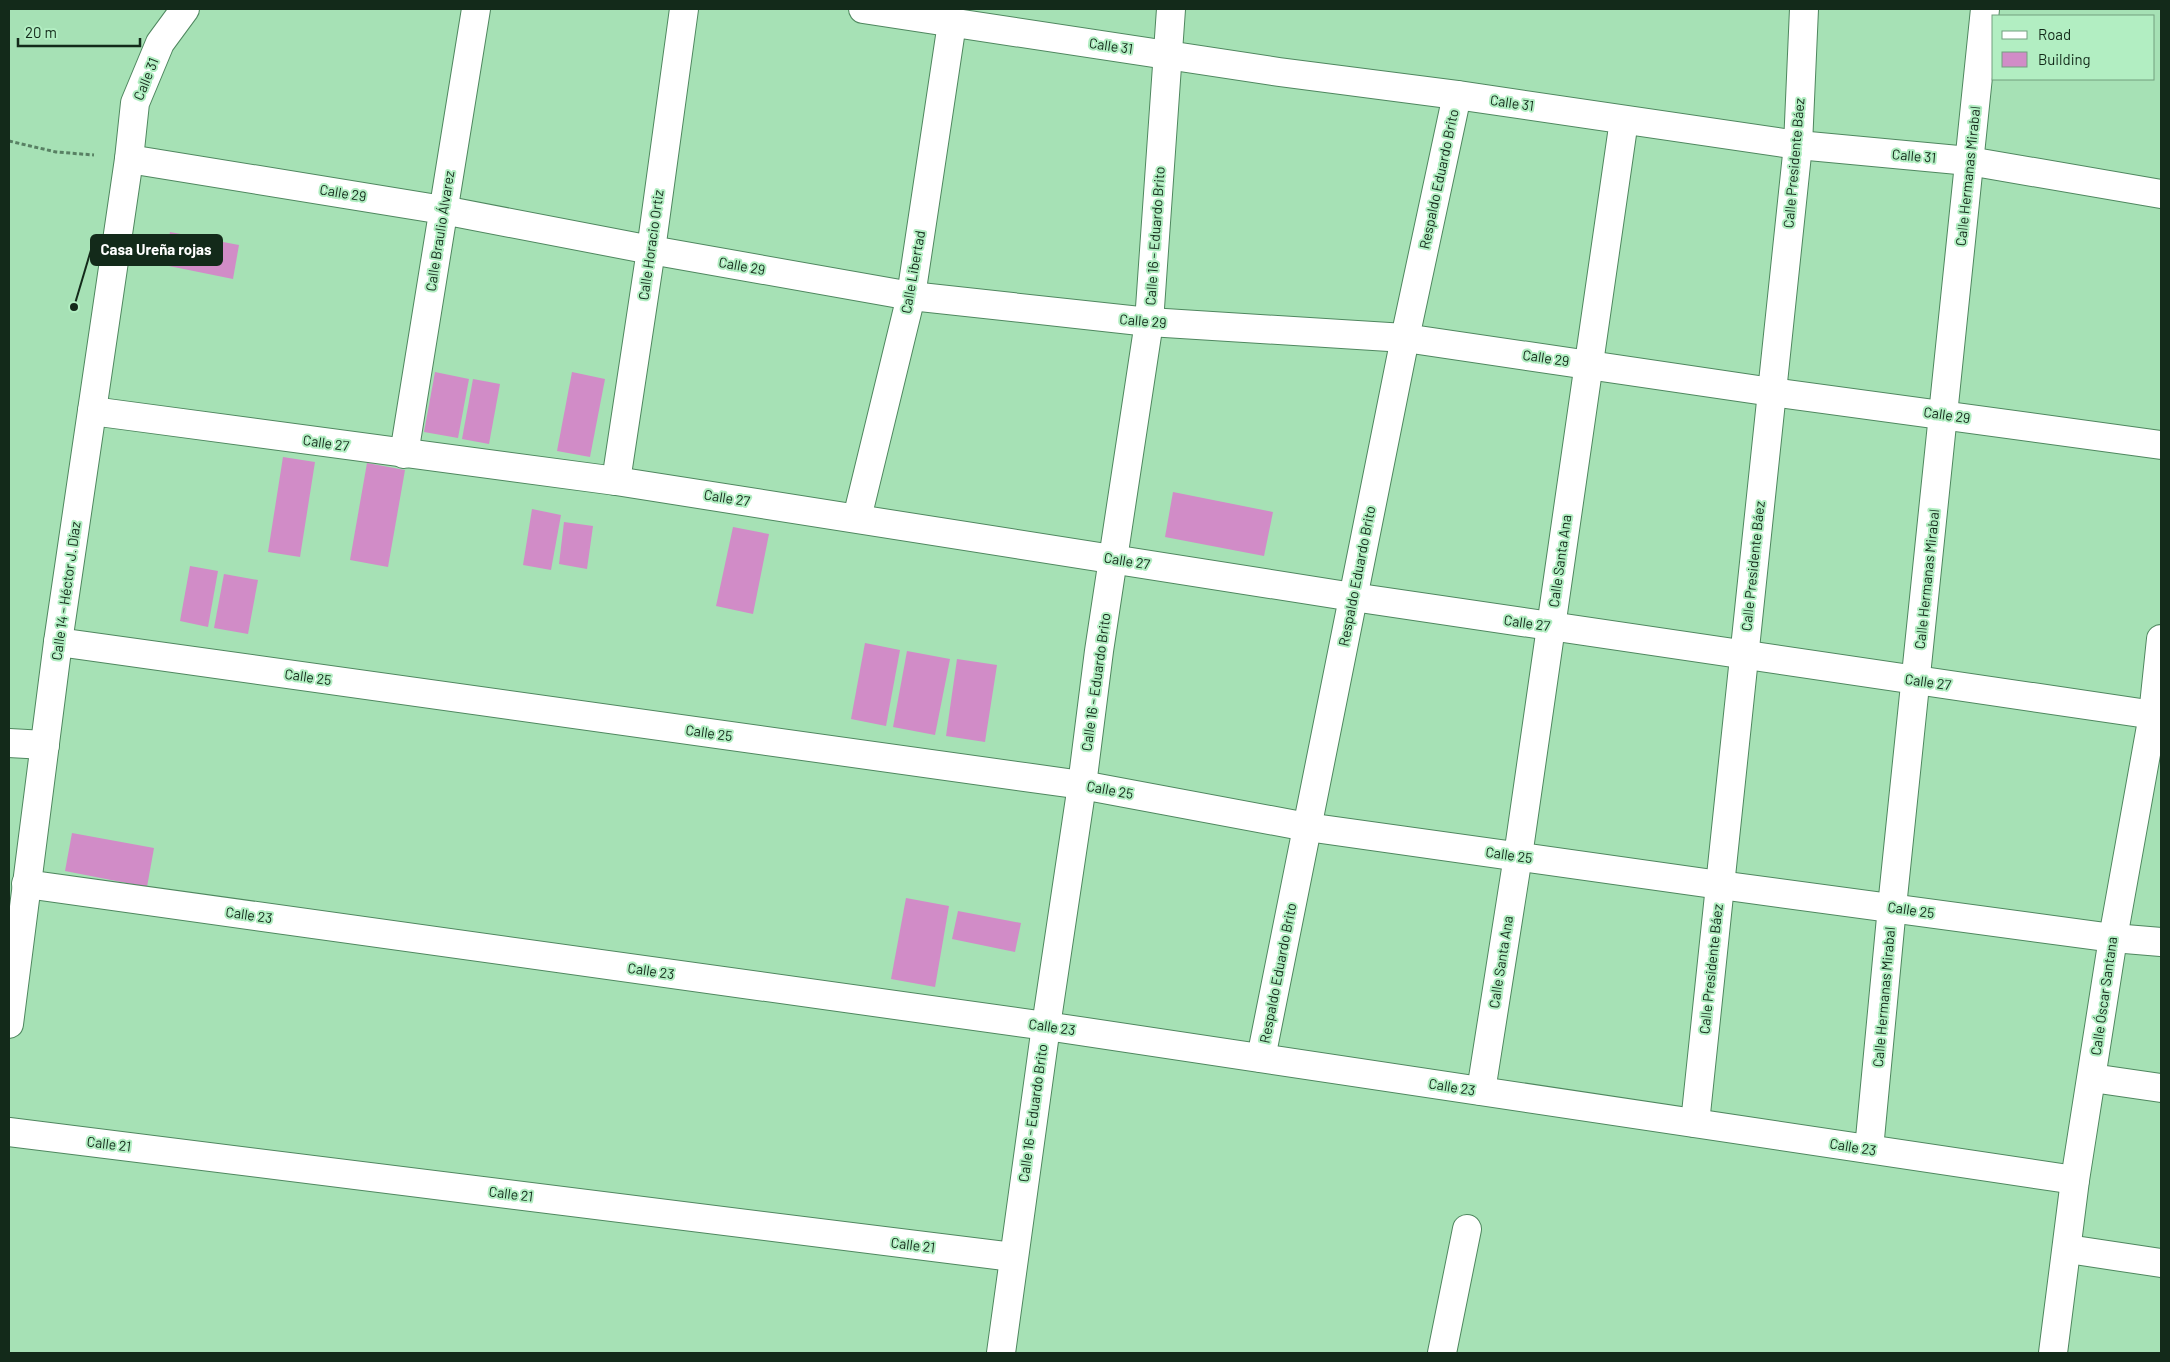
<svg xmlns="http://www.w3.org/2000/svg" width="2170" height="1362" viewBox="0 0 2170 1362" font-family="Barlow,sans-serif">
<rect width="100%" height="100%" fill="#a6e1b5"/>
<g fill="#d18cc7">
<path d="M170,232L239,245L233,279L164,265Z"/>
<path d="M435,372L469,379L458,438L424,432Z"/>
<path d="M572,372L605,379L590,457L557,451Z"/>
<path d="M473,379L500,384L489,444L462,439Z"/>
<path d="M283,457L315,462L300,557L268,552Z"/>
<path d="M367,463L405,470L388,567L350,560Z"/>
<path d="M1173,492L1273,512L1264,556L1165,537Z"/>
<path d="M532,509L561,515L551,570L523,565Z"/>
<path d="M564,522L593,526L587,569L559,564Z"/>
<path d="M733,527L769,534L753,614L716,606Z"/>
<path d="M190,566L218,571L208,627L180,621Z"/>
<path d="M224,574L258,580L248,634L214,628Z"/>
<path d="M865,643L900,650L886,726L851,719Z"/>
<path d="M907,651L950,659L935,735L893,727Z"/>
<path d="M957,659L997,665L985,742L946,736Z"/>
<path d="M72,833L154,848L147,887L65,871Z"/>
<path d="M906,898L949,906L935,987L891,979Z"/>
<path d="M958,911L1021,923L1015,952L952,939Z"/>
</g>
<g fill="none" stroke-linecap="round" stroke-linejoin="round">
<defs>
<g id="minor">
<path d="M863,9L1279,72L1457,95L1798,145L1969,161L2161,194"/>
<path d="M129,159L443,210L651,250L911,296L1149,322L1405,338L1772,392L2161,445"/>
<path d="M92,411L616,481L1353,597L2161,716"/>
<path d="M404,454L476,9"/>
<path d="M616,481L651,250L684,9"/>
<path d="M857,518L911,296L952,23"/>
<path d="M58,642L1082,785L1307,827L1720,885L2113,938L2161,942"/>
<path d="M9,743L45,745"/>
<path d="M26,884L1046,1026L2075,1180"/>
<path d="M9,1024L58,642L129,159L135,103L160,43L185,9"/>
<path d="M1261,1058L1405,338L1457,95"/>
<path d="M2092,1078L2161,1088"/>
<path d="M1481,1091L1518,856L1624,120"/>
<path d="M1695,1123L1798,145L1804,9"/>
<path d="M9,1132L1013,1257"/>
<path d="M1869,1149L1892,907L1985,9"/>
<path d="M2068,1249L2161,1263"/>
<path d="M1001,1353L1046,1026L1082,785L1099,651L1149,322L1171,9"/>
<path d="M1442,1353L1467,1229"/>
<path d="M2053,1353L2075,1180L2113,938L2153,715L2161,639"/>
</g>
</defs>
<use href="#minor" stroke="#4f875f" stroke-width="30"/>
<path stroke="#588063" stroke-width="3" stroke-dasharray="4 2.5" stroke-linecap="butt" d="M9,141L56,152L94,155"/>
<use href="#minor" stroke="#fff" stroke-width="28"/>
</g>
<g text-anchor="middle" stroke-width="4" stroke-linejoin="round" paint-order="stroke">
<g font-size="14" fill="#132a1a" stroke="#b2eec2">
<text transform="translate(1111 46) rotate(8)" y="5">Calle 31</text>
<text transform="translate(146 79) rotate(-68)" y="5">Calle 31</text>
<text transform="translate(1512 103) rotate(8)" y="5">Calle 31</text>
<text transform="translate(1914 156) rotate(5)" y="5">Calle 31</text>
<text transform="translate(1794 163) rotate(-85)" y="5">Calle Presidente Báez</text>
<text transform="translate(1968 176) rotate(-84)" y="5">Calle Hermanas Mirabal</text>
<text transform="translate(1439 179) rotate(-78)" y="5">Respaldo Eduardo Brito</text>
<text transform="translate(343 193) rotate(9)" y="5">Calle 29</text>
<text transform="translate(440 231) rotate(-81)" y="5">Calle Braulio Álvarez</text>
<text transform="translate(1155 236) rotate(-86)" y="5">Calle 16 - Eduardo Brito</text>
<text transform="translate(651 245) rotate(-82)" y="5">Calle Horacio Ortiz</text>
<text transform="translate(742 266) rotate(10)" y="5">Calle 29</text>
<text transform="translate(913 272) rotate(-80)" y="5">Calle Libertad</text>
<text transform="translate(1143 321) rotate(5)" y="5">Calle 29</text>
<text transform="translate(1546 358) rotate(8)" y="5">Calle 29</text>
<text transform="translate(1947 415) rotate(8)" y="5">Calle 29</text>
<text transform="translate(326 443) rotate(8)" y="5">Calle 27</text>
<text transform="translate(727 498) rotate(9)" y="5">Calle 27</text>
<text transform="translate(1127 561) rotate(9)" y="5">Calle 27</text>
<text transform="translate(1560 561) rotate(-82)" y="5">Calle Santa Ana</text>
<text transform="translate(1753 566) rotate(-84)" y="5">Calle Presidente Báez</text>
<text transform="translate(1357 576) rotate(-79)" y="5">Respaldo Eduardo Brito</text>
<text transform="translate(1927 579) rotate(-84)" y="5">Calle Hermanas Mirabal</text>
<text transform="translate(66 591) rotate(-82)" y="5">Calle 14 - Héctor J. Díaz</text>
<text transform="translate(1527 623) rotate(8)" y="5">Calle 27</text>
<text transform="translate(308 677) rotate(8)" y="5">Calle 25</text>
<text transform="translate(1096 682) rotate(-82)" y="5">Calle 16 - Eduardo Brito</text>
<text transform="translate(1928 682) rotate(8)" y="5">Calle 27</text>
<text transform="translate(709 733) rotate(8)" y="5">Calle 25</text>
<text transform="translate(1110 790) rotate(10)" y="5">Calle 25</text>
<text transform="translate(1509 855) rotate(8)" y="5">Calle 25</text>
<text transform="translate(1911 910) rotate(8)" y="5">Calle 25</text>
<text transform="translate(249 915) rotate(8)" y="5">Calle 23</text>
<text transform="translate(1501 962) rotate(-81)" y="5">Calle Santa Ana</text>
<text transform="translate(1711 969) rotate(-84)" y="5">Calle Presidente Báez</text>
<text transform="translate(651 971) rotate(8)" y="5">Calle 23</text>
<text transform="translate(1278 973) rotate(-79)" y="5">Respaldo Eduardo Brito</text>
<text transform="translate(2104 996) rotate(-82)" y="5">Calle Óscar Santana</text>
<text transform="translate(1884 997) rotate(-85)" y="5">Calle Hermanas Mirabal</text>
<text transform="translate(1052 1027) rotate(8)" y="5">Calle 23</text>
<text transform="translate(1452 1087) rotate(9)" y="5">Calle 23</text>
<text transform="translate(1033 1113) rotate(-82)" y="5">Calle 16 - Eduardo Brito</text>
<text transform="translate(109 1144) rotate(7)" y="5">Calle 21</text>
<text transform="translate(1853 1147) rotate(9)" y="5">Calle 23</text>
<text transform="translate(511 1194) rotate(7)" y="5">Calle 21</text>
<text transform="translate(913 1245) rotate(7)" y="5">Calle 21</text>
</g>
</g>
<path fill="none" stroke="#132a1a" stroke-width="2" d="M74 307L91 250"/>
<circle fill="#132a1a" stroke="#b2eec2" stroke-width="2" cx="74" cy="307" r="5"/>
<rect fill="#132a1a" stroke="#132a1a" stroke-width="2" x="91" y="235" width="131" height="30" rx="5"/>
<g font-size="15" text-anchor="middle" font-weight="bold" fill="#fff">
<text x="156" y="255">Casa Ureña rojas</text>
</g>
<rect width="2170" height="1362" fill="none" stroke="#132a1a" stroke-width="20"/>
<rect x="1992" y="15" width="162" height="65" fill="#b2eec2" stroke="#72a07f"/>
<rect x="2002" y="31" width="25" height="8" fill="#ffffff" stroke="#72a07f"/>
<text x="2038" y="40" font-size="15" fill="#132a1a">Road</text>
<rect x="2002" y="52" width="25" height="15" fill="#d18cc7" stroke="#72a07f"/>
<text x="2038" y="65" font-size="15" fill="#132a1a">Building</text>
<path d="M18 38v8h122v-8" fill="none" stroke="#132a1a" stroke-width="2.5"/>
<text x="25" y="38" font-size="15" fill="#132a1a" stroke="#b2eec2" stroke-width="4" paint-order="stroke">20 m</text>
</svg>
